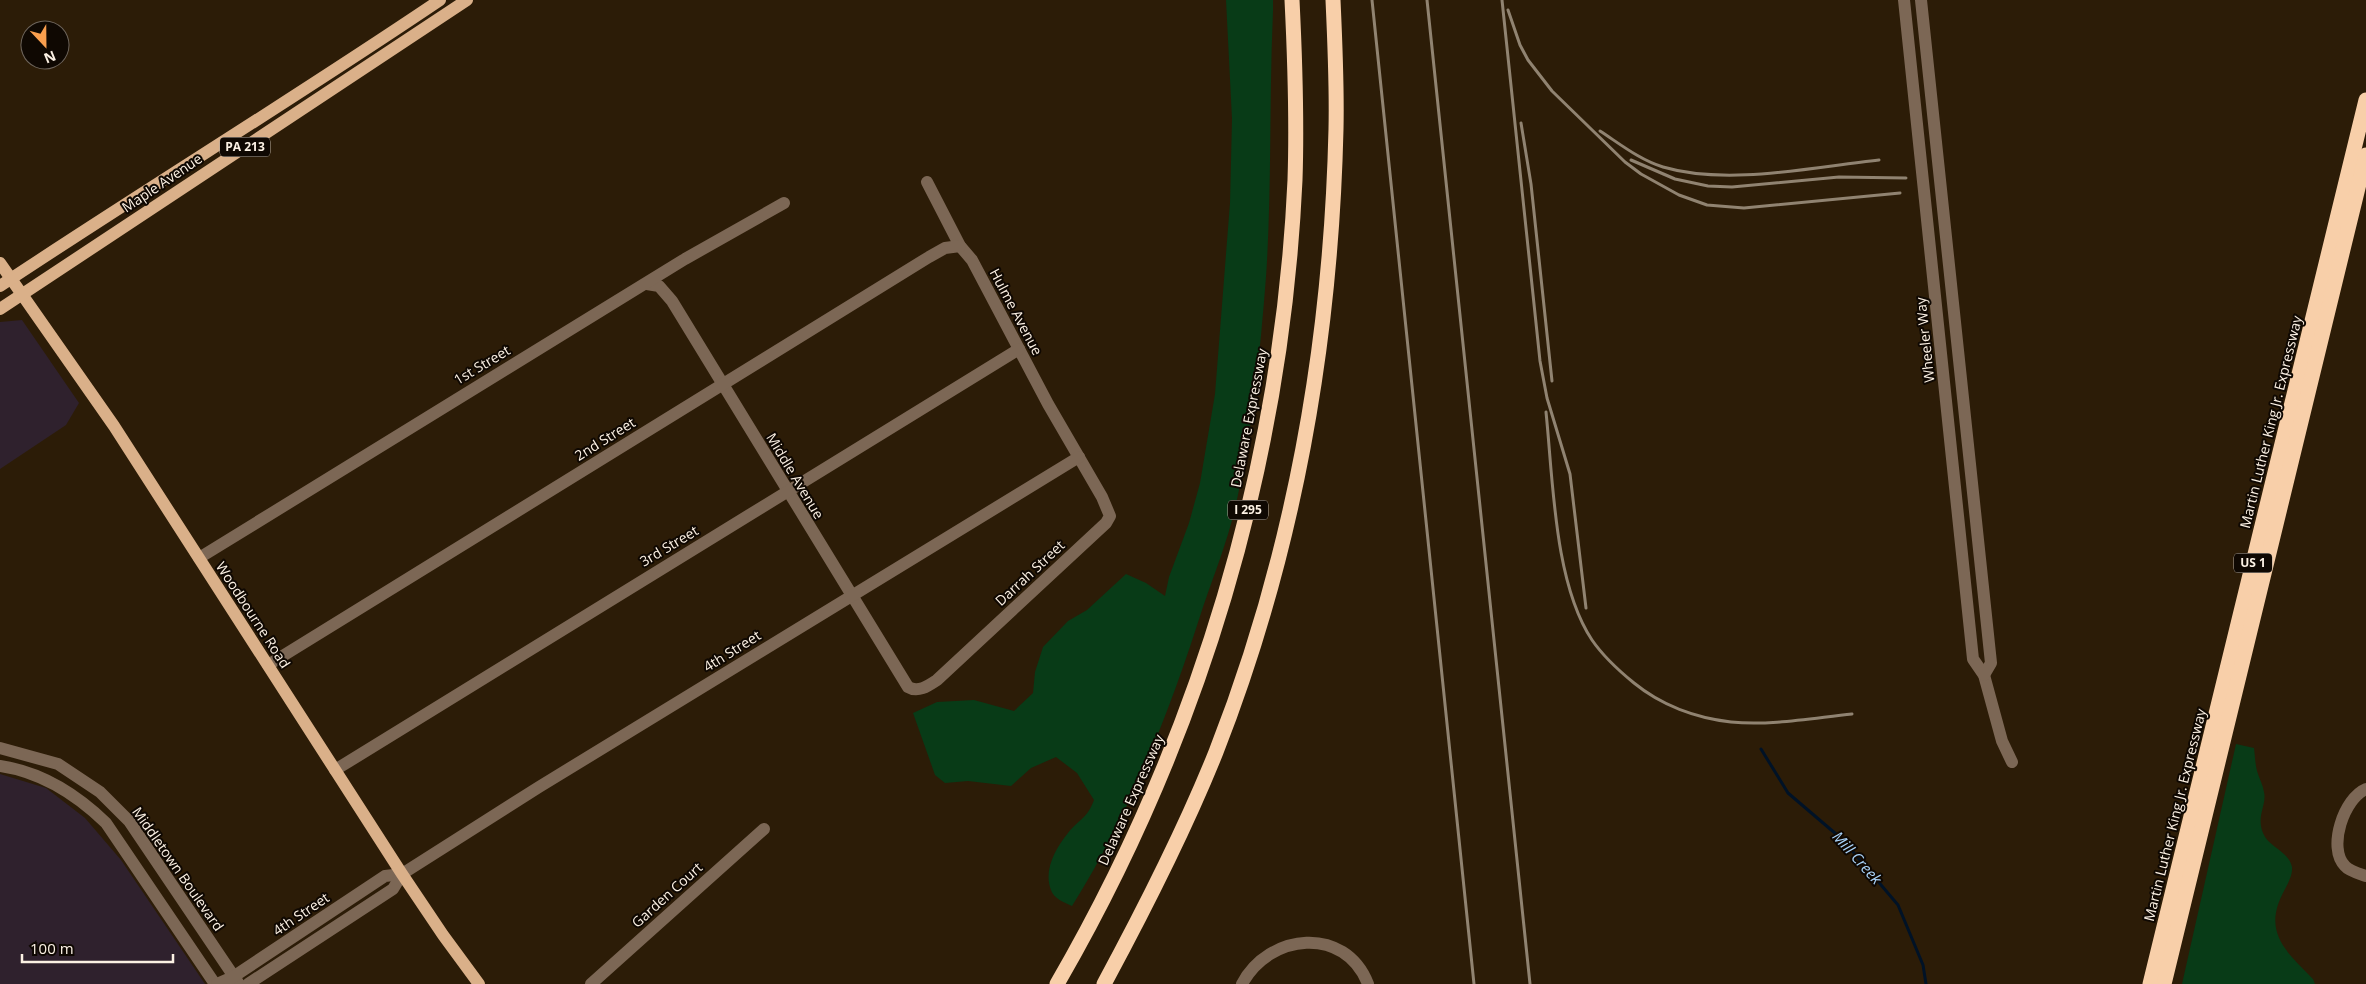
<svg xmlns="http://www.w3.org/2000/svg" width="2366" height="984" viewBox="0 0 2366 984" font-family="'Open Sans',sans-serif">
<rect width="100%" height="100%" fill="#2c1c07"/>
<g fill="#2f212d">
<path d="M22,320L79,403L66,425L0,469V322Z"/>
<path d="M0,774L46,788L85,818L121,860L205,984H0Z"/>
</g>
<g fill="#083b17">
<path d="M1226,0H1273V11C1269,100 1272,188 1266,277C1260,354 1252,434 1235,509C1227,542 1214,575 1203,607C1170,711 1130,814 1072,906C1065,903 1053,898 1051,890C1043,870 1056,848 1068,833C1080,818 1087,819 1094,800L1077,773L1056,757L1031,768L1011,786L968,781L945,783L935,775L913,713L937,702L974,700L1014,711L1033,693L1035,672L1043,647L1068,621L1087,610L1126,574L1146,583L1165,596L1169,577L1189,523L1200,483L1215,394L1230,203L1232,119Z"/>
<path d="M2236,744L2254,748C2255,755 2255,763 2257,771C2259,778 2263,785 2264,792C2267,805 2256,816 2263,833C2268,847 2289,851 2292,867C2293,876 2286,887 2282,895C2263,934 2288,953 2313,979L2315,984H2182Z"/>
</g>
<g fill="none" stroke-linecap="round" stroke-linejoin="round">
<path stroke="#001226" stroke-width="3" d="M1761,749L1788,793L1843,840L1898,905L1923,965L1926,984"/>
<g stroke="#7c6755" stroke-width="12">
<path d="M1904,0L1973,659L1984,675L2002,741L2012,762"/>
<path d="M1921,0L1991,663L1984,675"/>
<path d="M647,284L659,286L672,301L908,687C918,693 928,686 937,680L1106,523L1110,516L1102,497L1048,404L972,260L960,246L927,182"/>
<path d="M199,558L685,259L784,203"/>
<path d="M268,665L929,257L945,248L960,246"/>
<path d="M0,748L58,764L100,792L129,821L239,984"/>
<path d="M0,766C42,772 76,794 106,823L215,984"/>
<path d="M335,770L1019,349"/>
<path d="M2366,789C2344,798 2327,848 2345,866C2349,871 2360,874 2366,876"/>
<path d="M217,984L233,977L385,876L402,874"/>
<path d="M248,984L393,889L402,874L539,787L1079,457"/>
<path d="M591,984L764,829"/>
<path d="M1242,984C1269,933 1345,925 1368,984"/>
</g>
<g stroke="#dab089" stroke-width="12">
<path d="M0,263L114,426L402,874L443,935L479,984"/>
<path d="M0,286C146,189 295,98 440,0"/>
<path d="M0,309L467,0"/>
</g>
<g stroke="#f8cfa9" stroke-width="15">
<path d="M1057,984C1199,739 1282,464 1295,180C1297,120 1295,60 1292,0"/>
<path d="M1104,984C1145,908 1184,832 1216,752C1294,553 1331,342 1336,129C1337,86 1335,43 1333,0"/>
<path d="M2150,984L2366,100"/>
<path d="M2164,984L2366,155"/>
</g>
<g stroke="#908371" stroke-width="3">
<path d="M1372,0L1474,984"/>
<path d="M1427,0L1530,984"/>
<path d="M1502,0L1540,361L1547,398L1570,474L1586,608"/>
<path d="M1508,10L1520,45L1528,60L1552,91L1625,162L1641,174L1679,195L1707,205L1744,208L1900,193"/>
<path d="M1521,123L1531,184L1552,381"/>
<path d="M1600,131C1620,144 1640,160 1663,167C1728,186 1812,167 1879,160"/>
<path d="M1631,160L1675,179L1708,186L1732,187L1839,177L1906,178"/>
<path d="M1546,412C1553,479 1554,583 1592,640C1603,656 1618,670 1634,683C1661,705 1696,718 1731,722C1770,726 1813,718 1852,714"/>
</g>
</g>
<g text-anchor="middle" stroke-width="4" stroke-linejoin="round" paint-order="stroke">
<g fill="#0f0802" stroke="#b5aba0" stroke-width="1">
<rect x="220" y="137.5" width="50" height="19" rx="4"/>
<rect x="1228" y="500.5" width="40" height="19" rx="4"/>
<rect x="2234" y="553.5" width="38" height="19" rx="4"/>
</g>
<g font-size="12" font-weight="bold" fill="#fcf1e4">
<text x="245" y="151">PA 213</text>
<text x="1248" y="514">I 295</text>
<text x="2253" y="567">US 1</text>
</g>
<g font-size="14" fill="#fcf1e4" stroke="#0f0802">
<text transform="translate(162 183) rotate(-34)" y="5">Maple Avenue</text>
<text transform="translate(1016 312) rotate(62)" y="5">Hulme Avenue</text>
<text transform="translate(1925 340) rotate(-96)" y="5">Wheeler Way</text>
<text transform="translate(482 365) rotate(-31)" y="5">1st Street</text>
<text transform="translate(1249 418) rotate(-79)" y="5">Delaware Expressway</text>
<text transform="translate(2271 422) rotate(-76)" y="5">Martin Luther King Jr. Expressway</text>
<text transform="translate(605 439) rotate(-32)" y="5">2nd Street</text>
<text transform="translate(795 476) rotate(59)" y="5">Middle Avenue</text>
<text transform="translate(669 546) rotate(-31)" y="5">3rd Street</text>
<text transform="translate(1030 573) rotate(-43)" y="5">Darrah Street</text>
<text transform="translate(253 615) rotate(57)" y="5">Woodbourne Road</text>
<text transform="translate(732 651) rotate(-32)" y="5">4th Street</text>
<text transform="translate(1131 800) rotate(-66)" y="5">Delaware Expressway</text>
<text transform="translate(2175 815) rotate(-76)" y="5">Martin Luther King Jr. Expressway</text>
<text transform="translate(178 869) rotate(55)" y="5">Middletown Boulevard</text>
<text transform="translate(667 895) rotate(-42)" y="5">Garden Court</text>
<text transform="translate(301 914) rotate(-34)" y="5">4th Street</text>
</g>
<g font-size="15" font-style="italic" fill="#a9d2f8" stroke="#0f0802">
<text transform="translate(1857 858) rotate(48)" y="5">Mill Creek</text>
</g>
</g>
<g transform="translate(45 45) rotate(158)"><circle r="24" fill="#0f0802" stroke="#6e655c"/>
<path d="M0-4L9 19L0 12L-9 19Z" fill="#fa9f4e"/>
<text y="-8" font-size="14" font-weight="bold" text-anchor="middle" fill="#fcf1e4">N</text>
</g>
<path d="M22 954v8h151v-8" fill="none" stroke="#fcf1e4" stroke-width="2.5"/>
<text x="30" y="954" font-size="15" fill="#fcf1e4" stroke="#0f0802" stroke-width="4" paint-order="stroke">100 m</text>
</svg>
